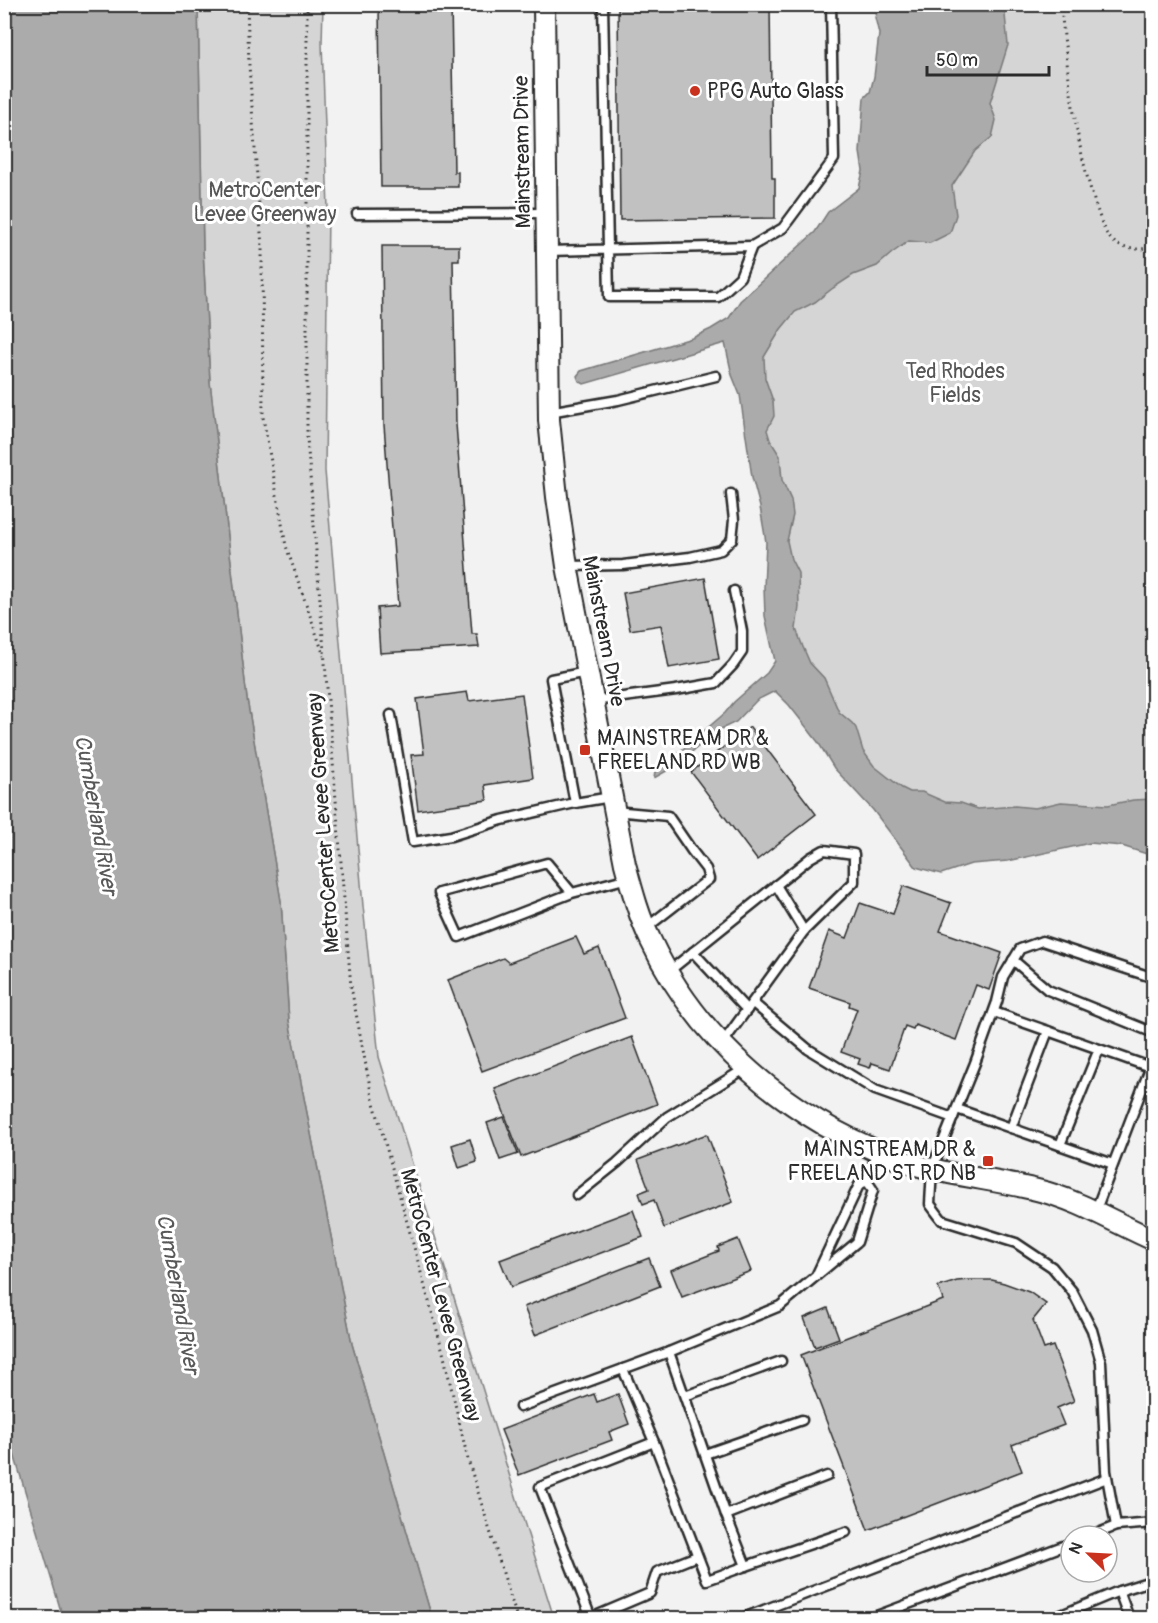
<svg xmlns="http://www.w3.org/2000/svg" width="1158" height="1623" viewBox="0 0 1158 1623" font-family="Pangolin,sans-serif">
<rect width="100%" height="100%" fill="#f2f2f2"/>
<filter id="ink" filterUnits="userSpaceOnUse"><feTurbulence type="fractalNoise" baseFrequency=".0167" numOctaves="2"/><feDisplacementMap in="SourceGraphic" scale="12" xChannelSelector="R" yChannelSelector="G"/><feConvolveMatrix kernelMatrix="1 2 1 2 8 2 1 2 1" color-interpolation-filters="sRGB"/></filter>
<g filter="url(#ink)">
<g fill="#d5d5d5" stroke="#808080" stroke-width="1.5">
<path d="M198,5H323L322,43L328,209L325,471L363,906L379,1057L554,1618H432L352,1344L289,1021L281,901L247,699L210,382L203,250Z"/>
<path d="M908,5H1153V842L1074,829L931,850L801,697L749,329L873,170Z"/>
</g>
<g fill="#ababab" stroke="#787878" stroke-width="1.5">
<path d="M4,5H198L203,250L210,382L247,699L281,901L289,1021L352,1344L432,1618H63L5,1424Z"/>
<path d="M881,5H1004L1008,45L990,103L996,120L992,137L975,151L952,186L956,215L950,233L930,243L909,241L892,253L877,266L853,275L833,288L815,302L795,312L781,329L764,357L765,378L773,401L774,416L767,430L770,440L780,456L782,480L791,500L793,515L787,541L791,559L798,573L799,607L796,629L803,647L810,663L824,678L839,712L852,723L856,728L863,751L874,766L902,788L910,792H922L945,802L961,803L978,809L1015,806L1035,808L1061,802L1108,805L1133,800L1153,799V856L1122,846L1090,843L1008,861L971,864L941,874L916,867L873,810L834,768L818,742L789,705L775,691L757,700L736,722L719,730L672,768L654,778L656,766L677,754L725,713L734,702L767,673L775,661L765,616L764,588L766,542L760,507L752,477L740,395L732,375L725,343L584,384L579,381L577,376L581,371L692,338L711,329L729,318L740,301L815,232L828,212L859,188L863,171L860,152L864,98L870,92L874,77L879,34L875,17Z"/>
</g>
<g fill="#c1c1c1" stroke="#2b2b2b" stroke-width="1.5">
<path d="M379,4H451L454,172H458V187H381Z"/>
<path d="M618,4H770L772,178H775V218L620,220Z"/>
<path d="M382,246H459V260H453L456,424L472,634H477L479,647L380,653L377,608L398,606L384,425Z"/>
<path d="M705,578L719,659L669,668L661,625L630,630L623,593Z"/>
<path d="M467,692L469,701L522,694L533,778L485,785L487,800L418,810L411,755L424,754L417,699Z"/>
<path d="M750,727L816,814L757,860L691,772Z"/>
<path d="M903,886L951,903L940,931L1002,953L989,990L976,985L956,1040L915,1025L913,1029L905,1026L890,1069L872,1063L870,1068L858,1064L860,1059L841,1052L857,1009L849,1006L850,1002L809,988L829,931L847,938L860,903L893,914Z"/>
<path d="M576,937L584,954L599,948L625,1018L482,1071L448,980L503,958L509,963Z"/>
<path d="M632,1037L657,1104L521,1157L495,1089Z"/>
<path d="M504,1117L518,1154L500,1160L487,1123Z"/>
<path d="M707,1134L733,1202L664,1228L654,1200L643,1204L639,1193L649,1189L638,1160Z"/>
<path d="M470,1139L477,1162L459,1168L452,1145Z"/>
<path d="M633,1210L643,1237L511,1287L500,1260Z"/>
<path d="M738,1239L751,1271L682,1297L671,1270L719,1251L718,1247Z"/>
<path d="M649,1258L660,1286L535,1335L524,1307Z"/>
<path d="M969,1280H992L1004,1283L1029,1292L1046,1304L1033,1320L1044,1349L1053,1346L1074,1401L1057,1408L1064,1425L1012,1445L1022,1471L868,1530L801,1355L943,1300L938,1287L957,1281Z"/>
<path d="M828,1308L839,1338L815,1347L804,1318Z"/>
<path d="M594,1394L597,1402L618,1394L629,1424L609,1432L612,1440L519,1475L501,1430Z"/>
</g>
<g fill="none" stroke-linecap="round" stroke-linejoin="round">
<defs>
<g id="service">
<path d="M357,214L546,213"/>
<path d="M752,246L783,228L834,159L831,4"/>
<path d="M547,251L752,246L740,277L718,297H609L603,4"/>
<path d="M549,412L618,400L716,376"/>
<path d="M568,566L623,565L690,557L721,550L732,539L734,520L731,494"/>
<path d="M587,672L551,679L575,803L611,797"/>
<path d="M593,701L676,690L716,683L733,665L742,652V631L734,591"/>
<path d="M391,715L413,842L451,836L502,820L575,803"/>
<path d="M614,811L668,816L692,851L706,869L709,879L646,928"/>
<path d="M776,885L804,931"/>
<path d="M572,893L459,937L439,893L547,863L572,893L628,878"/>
<path d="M693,952L747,1010"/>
<path d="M1013,960L1048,990L1154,1033"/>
<path d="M668,972L810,858L824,850L854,854V882L804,931L722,1044"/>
<path d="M1154,978L1042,941L1020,949L1003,977L997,1002L975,1063L932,1169L930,1204L942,1220L1016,1243L1052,1267L1072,1291L1092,1330L1101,1362L1106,1471L1116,1526L1154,1523"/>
<path d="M753,1003L808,1049L875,1090L953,1118"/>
<path d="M994,1012L1150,1067"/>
<path d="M957,1109L1113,1164"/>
<path d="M1011,1128L1048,1031"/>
<path d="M1060,1145L1099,1049"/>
<path d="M867,1181L878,1151"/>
<path d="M577,1195L617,1163L667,1117L746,1068"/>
<path d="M1095,1212L1154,1058"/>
<path d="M685,1396L781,1361"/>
<path d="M520,1407L623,1369"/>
<path d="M654,1442L707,1580L746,1566L726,1515L669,1352"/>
<path d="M705,1454L802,1420"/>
<path d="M726,1515L827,1476"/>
<path d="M1091,1536L1116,1526"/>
<path d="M746,1566L846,1532"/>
<path d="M1119,1591L1154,1580"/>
<path d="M591,1618L540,1487L654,1442L623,1369L669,1352L780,1306L857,1242L873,1190L867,1181L859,1185L817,1274"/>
<path d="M591,1618L650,1593L657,1572L697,1556"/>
<path d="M743,1618L1107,1478"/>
<path d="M871,1618L1071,1543"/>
<path d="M1054,1618L1119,1591L1129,1618"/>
</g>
<path id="tertiary" d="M544,4L549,420L557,497L567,566L625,864C632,890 639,917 651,941C698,1041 790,1118 892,1157C938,1175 989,1178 1037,1190C1079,1200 1115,1223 1154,1240"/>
</defs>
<use href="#service" stroke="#2b2b2b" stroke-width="13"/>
<use href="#tertiary" stroke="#2b2b2b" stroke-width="24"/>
<g stroke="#2b2b2b" stroke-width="3" stroke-dasharray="1.5 4.5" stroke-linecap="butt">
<path d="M247,4L249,65L262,247L263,417L286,546L324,656"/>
<path d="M307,4V438L351,987L371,1092L443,1352L468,1460L517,1618"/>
<path d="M1063,4L1062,18C1069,82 1076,148 1097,209C1101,220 1104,234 1114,242C1125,251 1140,249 1154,248"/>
</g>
<use href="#service" stroke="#fff" stroke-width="8"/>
<use href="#tertiary" stroke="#fff" stroke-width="20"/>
</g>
</g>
<g fill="#c8321e" stroke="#fff" stroke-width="2">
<circle cx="695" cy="91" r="6"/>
<rect x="579" y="744" width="12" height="12" rx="3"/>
<rect x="982" y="1155" width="12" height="12" rx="3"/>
</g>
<g text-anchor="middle" stroke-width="6" stroke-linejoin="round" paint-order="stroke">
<g font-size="21" fill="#2b2b2b" stroke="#fff" text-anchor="start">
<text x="707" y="98">PPG Auto Glass</text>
<text x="597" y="745">MAINSTREAM DR &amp;<tspan x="597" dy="24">FREELAND RD WB</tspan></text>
<text x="976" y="1156" text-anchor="end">MAINSTREAM DR &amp;<tspan x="976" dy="24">FREELAND ST RD NB</tspan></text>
</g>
<g font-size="21" fill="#2b2b2b" stroke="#fff">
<text transform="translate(522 152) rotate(-91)" y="7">Mainstream Drive</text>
<text transform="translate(604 631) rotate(79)" y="7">Mainstream Drive</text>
<text transform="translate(323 823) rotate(-94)" y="7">MetroCenter Levee Greenway</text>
<text transform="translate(441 1295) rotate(75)" y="7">MetroCenter Levee Greenway</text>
</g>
<g font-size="21" fill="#565656" stroke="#fff">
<text x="265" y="197">MetroCenter<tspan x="265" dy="24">Levee Greenway</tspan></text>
<text x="955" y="378">Ted Rhodes<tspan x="955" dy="24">Fields</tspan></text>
</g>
<g font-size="22" font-style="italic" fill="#585858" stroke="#fff">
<text transform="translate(97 815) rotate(80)" y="8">Cumberland River</text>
<text transform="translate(179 1294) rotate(80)" y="8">Cumberland River</text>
</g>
</g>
<rect width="1158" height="1623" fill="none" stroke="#fff" stroke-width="24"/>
<rect x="12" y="12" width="1134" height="1599" fill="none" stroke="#2b2b2b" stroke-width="2" filter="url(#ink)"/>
<g transform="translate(1089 1554) rotate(294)"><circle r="28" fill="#ffffff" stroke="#aaaaaa" stroke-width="1.5"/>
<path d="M0-4.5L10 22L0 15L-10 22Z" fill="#c8321e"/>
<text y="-9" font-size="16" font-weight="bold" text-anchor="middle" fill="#2b2b2b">N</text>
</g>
<path d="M927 66v9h122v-9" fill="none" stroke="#2b2b2b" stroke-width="3"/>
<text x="936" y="66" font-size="18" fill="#2b2b2b" stroke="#ffffff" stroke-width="4.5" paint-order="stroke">50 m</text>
</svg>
